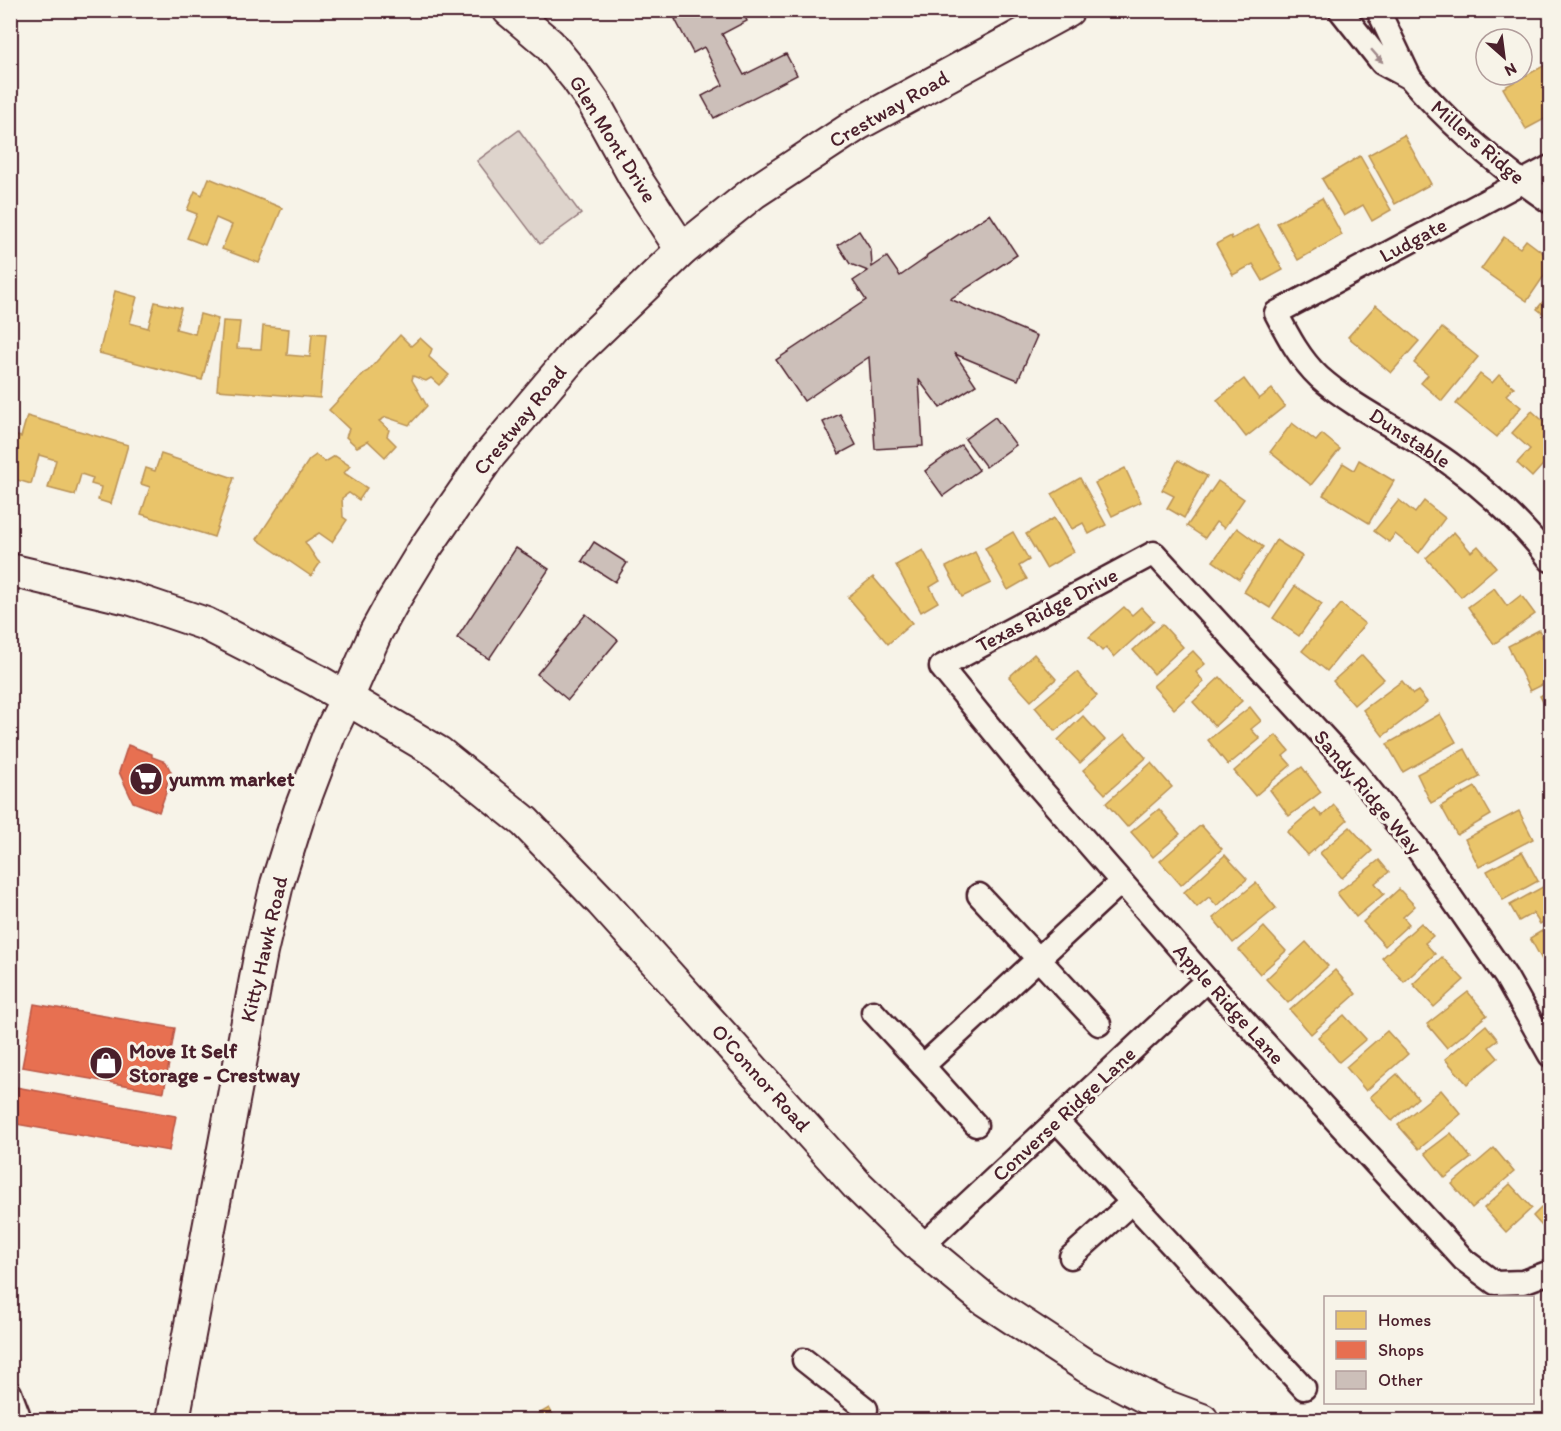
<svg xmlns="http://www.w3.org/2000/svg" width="1561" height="1431" viewBox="0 0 1561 1431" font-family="Itim,sans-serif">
<rect width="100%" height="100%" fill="#f7f3e8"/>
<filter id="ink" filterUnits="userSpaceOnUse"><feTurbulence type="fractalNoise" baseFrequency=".0167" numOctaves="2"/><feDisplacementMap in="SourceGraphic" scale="12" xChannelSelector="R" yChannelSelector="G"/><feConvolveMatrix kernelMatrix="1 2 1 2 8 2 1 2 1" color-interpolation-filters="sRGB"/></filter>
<g filter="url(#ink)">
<path fill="#ded4cc" stroke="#947a7c" stroke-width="1.5" d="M519,130L581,214L540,244L477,161Z"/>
<g fill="#e9c46a" stroke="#b99257" stroke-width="1.5">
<path d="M1549,63L1550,65V118V116L1526,129L1503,88Z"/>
<path d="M1404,135L1431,184L1395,204L1368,155Z"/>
<path d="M1360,156L1391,210L1372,221L1363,205L1344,216L1322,179Z"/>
<path d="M209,178L282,208L259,263L222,249L232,225L216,218L205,245L187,238L197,214L187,210L195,191L202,195Z"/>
<path d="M1322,198L1342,235L1298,260L1277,223Z"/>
<path d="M1258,225L1283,270L1263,281L1253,264L1233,275L1216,244L1231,236L1232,239Z"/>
<path d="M1504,237L1520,248L1526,240L1550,258V267L1527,301L1481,269Z"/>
<path d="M115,291L137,297L130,323L148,328L155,302L181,308L176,329L195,334L200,314L218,319L202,380L99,353Z"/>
<path d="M1550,293V319L1537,309Z"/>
<path d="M1376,305L1419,341L1391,373L1348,337Z"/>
<path d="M223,321L240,322L237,348L261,349L263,326L289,329L287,355L310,357L312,333L326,334L320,398L217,390Z"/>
<path d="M1442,328L1478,357L1442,401L1421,383L1428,375L1414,363Z"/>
<path d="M400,335L411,346L420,338L432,349L429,357L449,375L439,385L431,378L426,381L413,376L412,380L427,406L409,425L386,417L379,421L389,430L387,436L396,445L385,457L368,441L357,447L346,437L349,429L329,410L364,373L368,371Z"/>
<path d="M1480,374L1492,383L1499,375L1514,387L1506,395L1521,407L1497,437L1456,404Z"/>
<path d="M1244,379L1259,399L1272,389L1285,406L1246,437L1217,400Z"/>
<path d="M1532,411L1550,427V457L1532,477L1517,463L1530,449L1512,433Z"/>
<path d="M27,416L128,445L111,504L98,500L101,487L91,484L93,478L81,474L75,495L48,488L56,460L39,455L31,484L11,478L18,453L10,451V444L13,435L21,437Z"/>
<path d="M1292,423L1316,441L1322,434L1340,449L1311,485L1270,452Z"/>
<path d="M161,454L234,478L214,537L141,514L150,487L141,484L146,468L155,471Z"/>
<path d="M316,455L325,462L335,456L350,466L344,473L367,488L359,500L349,493L342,498L343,517L347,520L332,542L319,533L305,542L317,560L320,563L311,576L257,539L309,460Z"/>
<path d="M1178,460L1207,476L1184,518L1167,508L1174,496L1162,490Z"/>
<path d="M1359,460L1394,481L1369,523L1323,495L1343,463L1354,470Z"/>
<path d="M1125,468L1141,502L1112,516L1095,483Z"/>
<path d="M1080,478L1106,525L1089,534L1083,523L1072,529L1052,494Z"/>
<path d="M1218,481L1244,499L1224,528L1216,522L1205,538L1187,526Z"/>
<path d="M1399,500L1415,513L1424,501L1445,518L1419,553L1395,534L1389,542L1374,531Z"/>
<path d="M1054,518L1074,552L1046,568L1026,534Z"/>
<path d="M1237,528L1263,547L1239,579L1213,561Z"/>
<path d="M1013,532L1029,560L1019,566L1027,579L1008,590L985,548Z"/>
<path d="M1454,532L1471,552L1478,546L1496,567L1461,597L1426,558Z"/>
<path d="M1276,540L1302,556L1270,608L1244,592Z"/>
<path d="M923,550L940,581L930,587L938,602L921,612L896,565Z"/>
<path d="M975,552L991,583L962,597L946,567Z"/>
<path d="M873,577L912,623L888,644L848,597Z"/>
<path d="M1295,586L1322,604L1299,636L1273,618Z"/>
<path d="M1494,588L1507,606L1521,595L1535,614L1494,644L1468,607Z"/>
<path d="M1341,604L1365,624L1327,671L1302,651Z"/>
<path d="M1124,607L1132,615L1141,607L1154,621L1114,657L1106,647L1102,651L1089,637Z"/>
<path d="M1162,624L1183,647L1154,674L1133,650Z"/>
<path d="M1539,630L1550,653V681L1530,691L1508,646Z"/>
<path d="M1193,651L1205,664L1196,672L1204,682L1174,709L1153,686Z"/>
<path d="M1034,654L1056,679L1031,701L1009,677Z"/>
<path d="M1362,655L1384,679L1354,705L1333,681Z"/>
<path d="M1077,672L1097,696L1055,731L1035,707Z"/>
<path d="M1220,677L1242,701L1215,726L1193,702Z"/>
<path d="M1402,681L1413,694L1418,691L1427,702L1383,736L1363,710Z"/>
<path d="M1550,690V715L1540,696Z"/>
<path d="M1250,707L1261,721L1251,729L1260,739L1228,765L1208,740Z"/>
<path d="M1440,714L1456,742L1403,772L1387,744Z"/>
<path d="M1083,716L1105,740L1080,763L1058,740Z"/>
<path d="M1125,734L1146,758L1105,794L1083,770Z"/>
<path d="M1276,735L1289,751L1283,756L1291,765L1255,796L1234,771Z"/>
<path d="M1465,749L1480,777L1431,803L1417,774Z"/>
<path d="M1151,763L1172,787L1127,827L1106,803Z"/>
<path d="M1302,767L1321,792L1289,816L1270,790Z"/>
<path d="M1475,787L1491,815L1457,835L1441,806Z"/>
<path d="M1334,805L1347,820L1308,855L1287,832L1315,808L1322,816Z"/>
<path d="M1159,809L1180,834L1153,857L1131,832Z"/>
<path d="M1519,811L1533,839L1479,867L1465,839Z"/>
<path d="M1201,825L1222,849L1181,885L1160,861Z"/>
<path d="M1350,827L1372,851L1342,878L1320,853Z"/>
<path d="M1522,852L1538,881L1503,900L1487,871Z"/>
<path d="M1225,855L1247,879L1217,906L1209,897L1197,907L1184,892Z"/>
<path d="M1379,860L1389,872L1375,883L1384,894L1356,917L1337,893Z"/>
<path d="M1256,883L1276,908L1233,943L1213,918Z"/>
<path d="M1550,883V918L1540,924L1533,913L1519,921L1510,905Z"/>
<path d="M1399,889L1415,906L1403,917L1409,924L1385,946L1363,922Z"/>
<path d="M1421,923L1433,936L1425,943L1435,954L1404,982L1382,958Z"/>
<path d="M1550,926V964L1546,967L1530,938Z"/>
<path d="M1264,927L1286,951L1260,974L1239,950Z"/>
<path d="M1306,942L1328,966L1288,1003L1266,979Z"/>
<path d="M1442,957L1464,980L1434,1007L1413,984Z"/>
<path d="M1335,970L1356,994L1311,1034L1290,1010Z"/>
<path d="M1468,992L1487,1015L1447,1048L1427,1024Z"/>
<path d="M1344,1015L1366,1039L1339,1062L1318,1037Z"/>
<path d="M1486,1025L1498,1040L1489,1047L1498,1058L1467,1084L1445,1059Z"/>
<path d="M1387,1031L1408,1054L1366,1091L1346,1067Z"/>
<path d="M1397,1074L1418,1098L1392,1121L1370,1097Z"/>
<path d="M1441,1090L1461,1114L1419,1149L1398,1125Z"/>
<path d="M1451,1133L1471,1158L1445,1178L1425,1153Z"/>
<path d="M1494,1148L1514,1172L1472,1208L1452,1184Z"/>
<path d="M1510,1184L1532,1208L1506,1232L1484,1208Z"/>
<path d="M1550,1199V1235L1533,1216Z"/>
<path d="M549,1408L556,1420H528Z"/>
</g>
<g fill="#e76f51" stroke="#b85746" stroke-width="1.5">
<path d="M128,745L152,754V757L166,762L171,772L166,787H168L159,812L133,802L119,772Z"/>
<path d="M34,1004L175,1028L164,1092L22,1067Z"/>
<path d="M16,1087L176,1116L169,1151L10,1123Z"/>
</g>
<g fill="#ccbfb9" stroke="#4a1f2b" stroke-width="1.5">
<path d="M693,10H742L747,21L722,34L744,75L786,54L797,75L714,118L702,96L723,85L704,47L693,53L675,19Z"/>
<path d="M990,214L1017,255L950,299L1037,336L1018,380L955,354L976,385L940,408L919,380L923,446L875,449L869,357L804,401L776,360L866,300L853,281L868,271L850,264L838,245L859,231L871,250L872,267L887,257L900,276L926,258L927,255Z"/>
<path d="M840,414L856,445L839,454L823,422Z"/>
<path d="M995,417L1016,445L986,467L965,439Z"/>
<path d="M961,445L979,470L943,496L925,471Z"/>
<path d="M594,542L627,563L615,582L582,561Z"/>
<path d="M516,548L549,569L489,659L457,638Z"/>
<path d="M586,614L618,640L568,700L537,674Z"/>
</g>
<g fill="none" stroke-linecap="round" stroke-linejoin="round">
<defs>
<g id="street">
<path d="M1340,10L1382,63L1410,78L1378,10"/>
<path d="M1410,78C1451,126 1498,166 1550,202"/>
<path d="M1550,167L1276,313C1288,336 1300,359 1319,377C1357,411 1411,434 1452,465C1486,490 1525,526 1550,560"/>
<path d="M979,895L1099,1024"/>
<path d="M873,1012L923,1066"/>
<path d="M1550,1055L1506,977L1419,851L1354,770L1154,553L941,667L1038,786L1207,980L1464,1260L1495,1283L1523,1282L1550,1272"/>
<path d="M1057,1121L1304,1388"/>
<path d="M976,1125L923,1066L1121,882"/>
<path d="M921,1247L1207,980"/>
<path d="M1071,1257L1132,1202"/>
<path d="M804,1360L866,1409"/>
<path d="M10,1393L18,1414V1420"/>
</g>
<g id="secondary">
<path d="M509,10L549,44L576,77L594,103L637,181L682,250"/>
<path d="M10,570L132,599L206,624L316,680L439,753L525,822L602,902L857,1185L921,1247L984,1299L1086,1366L1159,1404L1202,1420"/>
<path d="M173,1420L261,952L277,884L300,811L329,735L347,698L376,632L392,603L426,547L488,457L576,352L682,250L753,193L858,124L1068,10"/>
</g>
</defs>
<use href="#street" stroke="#4a1f2b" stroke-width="27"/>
<use href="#secondary" stroke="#4a1f2b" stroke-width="36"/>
<use href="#street" stroke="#f7f3e8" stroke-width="22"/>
<use href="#secondary" stroke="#f7f3e8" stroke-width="32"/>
</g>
<defs><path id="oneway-solid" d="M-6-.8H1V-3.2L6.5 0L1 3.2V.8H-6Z" transform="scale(1.5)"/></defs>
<use fill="#a0898a" href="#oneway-solid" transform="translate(1377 56) rotate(49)"/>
</g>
<defs>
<symbol id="supermarket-disc" viewBox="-11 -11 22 22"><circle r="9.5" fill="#4a1f2b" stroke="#f7f3e8"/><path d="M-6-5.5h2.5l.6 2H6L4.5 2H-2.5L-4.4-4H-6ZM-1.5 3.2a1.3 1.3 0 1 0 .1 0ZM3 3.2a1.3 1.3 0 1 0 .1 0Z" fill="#fff"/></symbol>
<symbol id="shop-disc" viewBox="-11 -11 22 22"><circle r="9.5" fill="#4a1f2b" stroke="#f7f3e8"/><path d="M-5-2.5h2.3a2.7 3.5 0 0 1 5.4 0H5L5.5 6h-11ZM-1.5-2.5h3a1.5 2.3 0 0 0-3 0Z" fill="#fff"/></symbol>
</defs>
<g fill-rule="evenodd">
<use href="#supermarket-disc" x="127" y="760" width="38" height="38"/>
<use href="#shop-disc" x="87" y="1044" width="38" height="38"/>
</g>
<g text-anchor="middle" stroke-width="6" stroke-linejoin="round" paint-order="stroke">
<g font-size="21" fill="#4a1f2b" stroke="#f7f3e8">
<text transform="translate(889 109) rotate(-30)" y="7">Crestway Road</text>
<text transform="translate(613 139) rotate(58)" y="7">Glen Mont Drive</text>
<text transform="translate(1478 142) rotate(41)" y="7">Millers Ridge</text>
<text transform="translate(1413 240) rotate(-28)" y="7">Ludgate</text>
<text transform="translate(520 420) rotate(-51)" y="7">Crestway Road</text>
<text transform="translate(1410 438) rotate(33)" y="7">Dunstable</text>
<text transform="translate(1047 610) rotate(-28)" y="7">Texas Ridge Drive</text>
<text transform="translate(1368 792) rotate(50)" y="7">Sandy Ridge Way</text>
<text transform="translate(264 949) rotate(-77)" y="7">Kitty Hawk Road</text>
<text transform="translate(1229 1004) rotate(48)" y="7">Apple Ridge Lane</text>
<text transform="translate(761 1078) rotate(48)" y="7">O'Connor Road</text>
<text transform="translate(1064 1114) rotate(-43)" y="7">Converse Ridge Lane</text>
</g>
<g font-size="21" font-weight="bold" fill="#4a1f2b" stroke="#f7f3e8" text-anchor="start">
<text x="169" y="786">yumm market</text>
<text x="129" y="1058">Move It Self<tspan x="129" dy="24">Storage - Crestway</tspan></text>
</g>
</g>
<rect width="1561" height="1431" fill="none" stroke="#f7f3e8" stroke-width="36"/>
<rect x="18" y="18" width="1525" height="1395" fill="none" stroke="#4a1f2b" stroke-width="2" filter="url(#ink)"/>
<rect x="1324" y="1296" width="210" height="108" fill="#f7f3e8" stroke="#b29e9c" stroke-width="1.5"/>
<rect x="1336" y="1311" width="30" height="18" fill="#e9c46a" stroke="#b29e9c" stroke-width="1.5"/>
<text x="1378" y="1326" font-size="18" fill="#4a1f2b">Homes</text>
<rect x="1336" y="1341" width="30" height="18" fill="#e76f51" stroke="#b29e9c" stroke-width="1.5"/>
<text x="1378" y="1356" font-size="18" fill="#4a1f2b">Shops</text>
<rect x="1336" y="1371" width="30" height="18" fill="#ccbfb9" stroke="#b29e9c" stroke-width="1.5"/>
<text x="1378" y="1386" font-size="18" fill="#4a1f2b">Other</text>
<g transform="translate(1504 57) rotate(152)"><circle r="28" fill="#f7f3e8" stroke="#b29e9c" stroke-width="1.5"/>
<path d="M0-4.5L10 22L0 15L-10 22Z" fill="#4a1f2b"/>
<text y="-9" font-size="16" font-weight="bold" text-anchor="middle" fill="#4a1f2b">N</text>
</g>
</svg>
